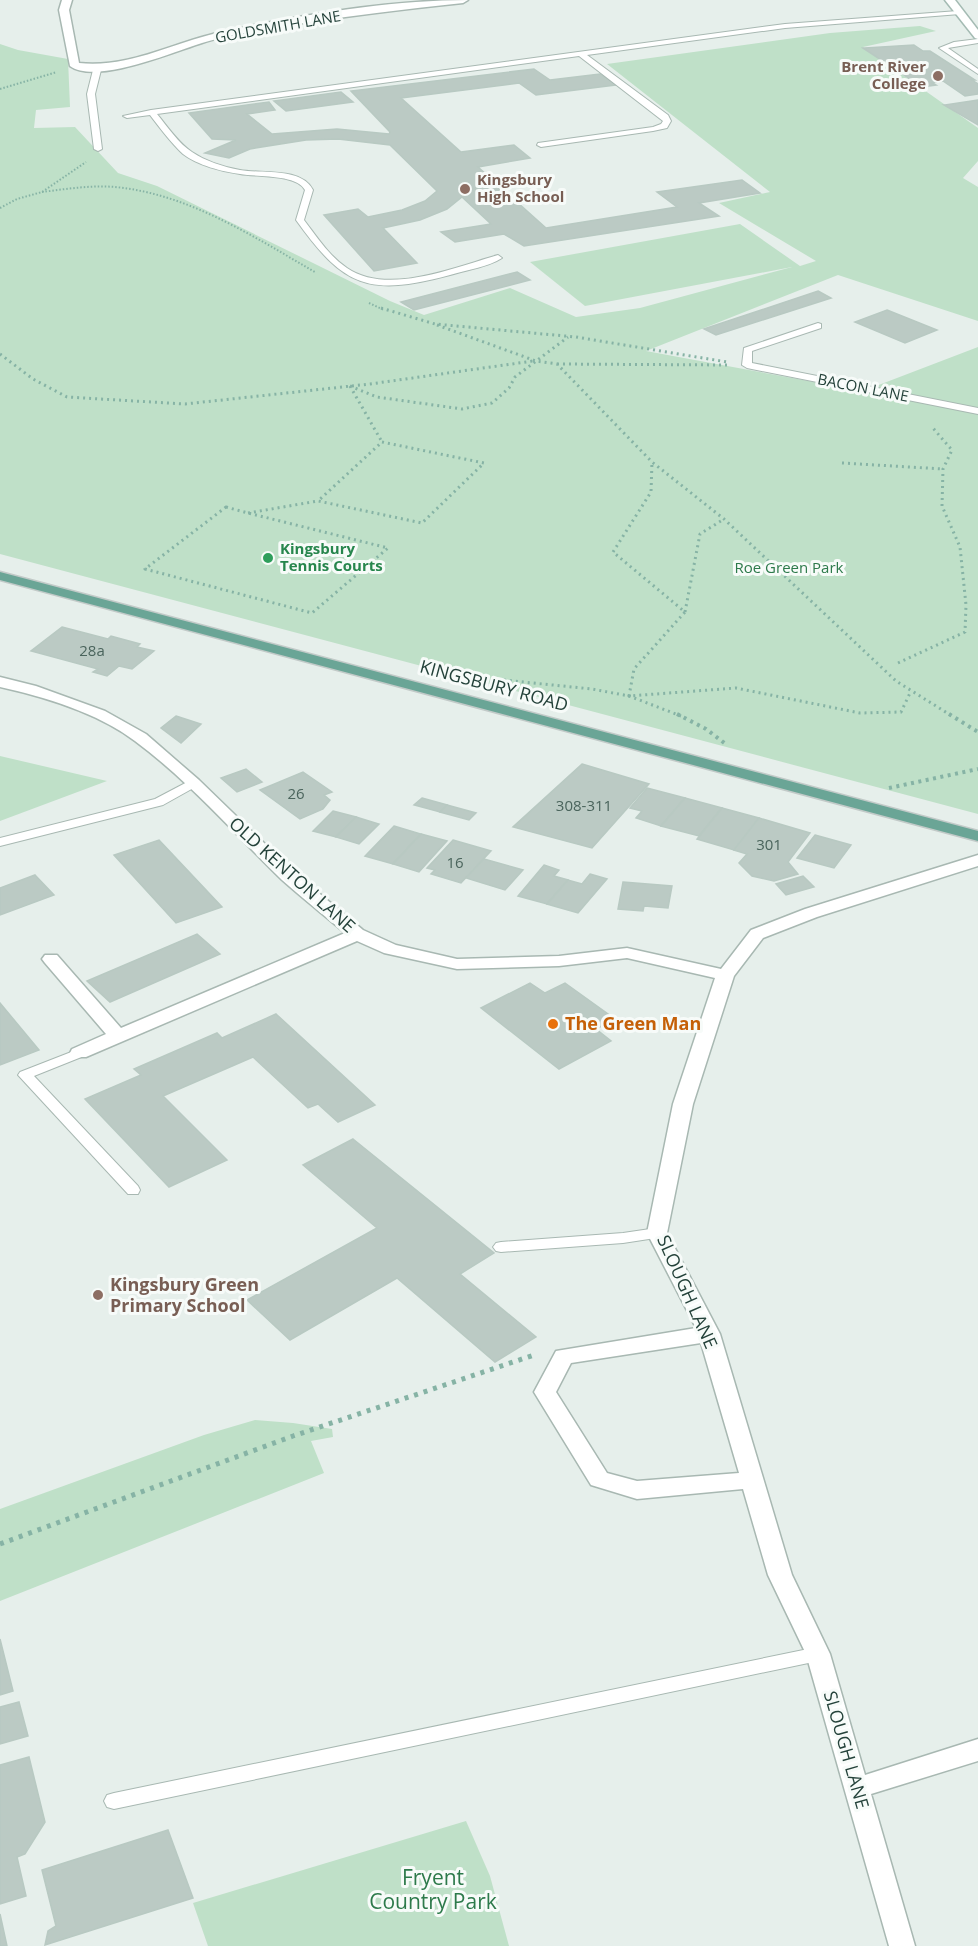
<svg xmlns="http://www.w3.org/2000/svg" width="978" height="1946" viewBox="0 0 978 1946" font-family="'Open Sans',sans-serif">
<rect width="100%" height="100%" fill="#e6efeb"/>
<g fill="#bfe0c8">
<path d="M920,26L936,31L863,47L978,128V161L963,178L978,187V321L838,275L646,351L863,391L978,347V814L0,554V44L18,50L68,59L70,107L36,110L34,128L75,127L118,173L157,186L390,301L424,315L510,288L576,317L640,308L792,267L585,306L530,262L740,224L800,266L816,261L719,203L770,192L607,64L830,33Z"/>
<path d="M0,756L107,781L0,821Z"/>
<path d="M255,1420L293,1423L332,1429L333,1437L311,1441L324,1473L0,1601V1509L204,1435Z"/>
<path d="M466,1821L490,1876L509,1946H208L193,1903Z"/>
</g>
<g fill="#bbcac4" stroke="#b8c9c2" stroke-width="1.5">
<path d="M914,45L923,51H930L975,80H972L978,84V94L965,96L943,81L932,83L936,85L922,87L863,48Z"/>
<path d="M534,69L550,80L600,74L616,85L536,95L519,83L401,98L461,152L514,145L530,158L478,167L546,228L677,207L657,192L742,180L760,193L699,203L719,216L524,246L504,234L455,242L441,232L491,224L462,197L447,209L420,220L383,228L417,263L374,271L324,215L358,209L368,217L402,210L425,201L437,191L390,145L338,139L306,140L250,149L229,158L205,153L236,140L212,139L189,113L269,102L275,110L247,114L272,134L337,129L389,134L390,132L351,91Z"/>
<path d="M341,92L353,102L286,111L274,101Z"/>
<path d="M978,100V125L944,105H945Z"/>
<path d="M517,272L530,280L414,310L401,302Z"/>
<path d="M818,291L831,298L716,335L704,329Z"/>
<path d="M887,310L937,330L905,343L855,322Z"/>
<path d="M62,627L108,639L111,636L140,644L137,647L154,651L132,669L119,666L107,676L93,672L98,669L31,651Z"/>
<path d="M176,716L201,724L181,743L161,728Z"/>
<path d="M582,764L649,784L592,848L513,827Z"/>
<path d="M246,769L262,782L237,792L221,778Z"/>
<path d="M303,772L332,792L324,795L330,800L323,809L300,819L260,790Z"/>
<path d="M647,788L685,798L661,826L636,818L642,811L630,808Z"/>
<path d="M422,798L447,805L440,812L414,805Z"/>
<path d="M685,798L722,808L699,836L661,826Z"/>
<path d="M447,805L476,813L469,820L440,812Z"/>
<path d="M722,808L759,818L734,850L697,839Z"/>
<path d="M333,811L356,817L336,837L313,831Z"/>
<path d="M356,817L379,824L359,844L336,837Z"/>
<path d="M759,818L810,833L788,862L798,874L774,881L752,876L739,863L747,854L734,850Z"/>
<path d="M394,826L421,834L393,864L365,856Z"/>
<path d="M421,834L447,841L419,872L393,864Z"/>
<path d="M815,835L851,845L834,868L797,858Z"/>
<path d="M159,840L222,907L176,923L114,855Z"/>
<path d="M453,840L491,851L461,883L431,874L435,870L427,868Z"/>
<path d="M484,859L523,870L505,890L466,878Z"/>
<path d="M544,865L559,870L554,876L568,880L547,904L518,896Z"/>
<path d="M590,874L607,879L578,913L547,904L568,880L582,884Z"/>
<path d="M35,875L54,895L0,915V888Z"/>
<path d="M803,876L814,887L786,895L776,884Z"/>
<path d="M623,882L672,886L668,908L644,906L643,911L618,909Z"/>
<path d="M197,934L220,954L110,1002L87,981Z"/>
<path d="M530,983L545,993L565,983L615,1019L596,1029L611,1041L559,1069L481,1008Z"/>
<path d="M0,1003L39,1050L0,1065Z"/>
<path d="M276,1014L375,1105L338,1122L318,1104L308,1108L253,1057L163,1096L227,1160L169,1187L85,1099L141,1075L134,1069L217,1033L222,1038Z"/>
<path d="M353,1139L494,1253L460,1274L536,1337L495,1362L397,1278L290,1340L247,1300L377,1228L303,1165Z"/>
<path d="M0,1639L13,1691L0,1695Z"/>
<path d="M19,1702L28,1736L0,1744V1707Z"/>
<path d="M29,1757L45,1822L25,1854L17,1857L26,1896L0,1904V1765Z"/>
<path d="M168,1830L193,1898L45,1945L48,1931L56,1926L42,1870Z"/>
<path d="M0,1914L7,1946H0Z"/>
</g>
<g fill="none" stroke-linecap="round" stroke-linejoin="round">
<defs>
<g id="lane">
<path d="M958,11L960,14L785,28L587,55L668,115L671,121L667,128L653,131L541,147L537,145L538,143L653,127L661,124L663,121L579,56L157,114C167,126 179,144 192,152C205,161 224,167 240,170C262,174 301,167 313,190L304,220C317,237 329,256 347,268C388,296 455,267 498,255L502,258C489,267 466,270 450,275C368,297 344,287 296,220L305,190C297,174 256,177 240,174C223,172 197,165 183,154C171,143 160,128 150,115L127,118L123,116L151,110L785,24Z"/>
<path d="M978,39V43L948,48L978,69V74L939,48L954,42Z"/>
<path d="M97,68L101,70L95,94L102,149L98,151L94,149L87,94L93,70Z"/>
<path d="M818,323L821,324V328L752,351V363L978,408V414L747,368L742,365L744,348Z"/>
<path d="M193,779L197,780L199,783L197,786L163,805L0,846V838L155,799Z"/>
<path d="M79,1049L84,1050L86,1053L84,1056L34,1076L138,1186L140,1190L138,1194H128L18,1075L20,1072Z"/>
<path d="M657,1228L662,1229L665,1233L662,1237L623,1243L501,1252L496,1251L493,1247L496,1243L501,1242L623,1233Z"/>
<path d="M818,1647L824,1649L827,1654L824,1659L818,1661L114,1809L107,1807L104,1801L107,1795L114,1793Z"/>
</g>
<g id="street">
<path d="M62,0H72L69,10L79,63C129,68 170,44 217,33C295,16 388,0 468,0L463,3C405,9 348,16 291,25C261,30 231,34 202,43C173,52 96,85 70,66L59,10Z"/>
<path d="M0,677L36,686L105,711L146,734L199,780L296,874L363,930L396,945L457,959L559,956L627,948L721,969L751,930L805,909L978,855V866L817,917L763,938L734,976L693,1104L667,1233L720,1334L792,1575L830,1654L865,1775L978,1739V1761L871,1794L915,1946H889L806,1654L768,1575L743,1489L637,1499L591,1485L534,1392L556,1351L696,1328L647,1233L673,1104L715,978L627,958L559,966L457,969L384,953L357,941L86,1057H72L70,1053L72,1049L106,1034L45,963L42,959L45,955H57L121,1028L345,933C324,915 302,898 282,880C234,833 189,781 135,741C98,713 45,697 0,687ZM701,1343L739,1473L637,1481L607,1473L556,1392L571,1363Z"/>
</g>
<path id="secondary" d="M945,0H955L978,30V39L975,38Z"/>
<path id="primary" d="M0,572L978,831V841L0,580Z"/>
</defs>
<use href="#lane" stroke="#a8b8b2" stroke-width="2"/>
<use href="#street" stroke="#a8b8b2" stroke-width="3"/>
<use href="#secondary" stroke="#a4bbb3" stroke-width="3"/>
<use href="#primary" stroke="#c2cac8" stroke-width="3"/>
<g stroke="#86b3a5" stroke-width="2" stroke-dasharray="1.5 2" stroke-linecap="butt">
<path d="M0,89L57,72"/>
<path d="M42,192C66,189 91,185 115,187C189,194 252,236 315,272"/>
<path d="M0,208L17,199L42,192L86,162"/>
<path d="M369,303L384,310"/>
</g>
<g stroke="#86b3a5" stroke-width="3" stroke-dasharray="2 4" stroke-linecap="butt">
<path d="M381,308L435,324L576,337L727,362"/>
<path d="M437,325L536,361L557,364L652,462L724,519L896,681L952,716"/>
<path d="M0,354L33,379L67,397L185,404L370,384L533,361"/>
<path d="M557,364L729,365"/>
<path d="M350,386L382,442"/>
<path d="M350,386L377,397L462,409L492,403L509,388L515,377L568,337"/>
<path d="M382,442L484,463L422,523L318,501Z"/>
<path d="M842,463L943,469"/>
<path d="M226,507L248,513L388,548L312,613L145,569Z"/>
<path d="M248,513L318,501"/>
<path d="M685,612L700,534L724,519"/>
<path d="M898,663L965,632L966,605L960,547L942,506L943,469L952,450L932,427"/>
<path d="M474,677L592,689L629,696L634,669L685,612L613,552L651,492L652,462"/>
<path d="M681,716L629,696L736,688L860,713L901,712L911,691"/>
</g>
<g stroke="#86b3a5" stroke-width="4" stroke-dasharray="3 4.5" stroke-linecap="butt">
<path d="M677,714L706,729L727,745"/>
<path d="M949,714L978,732"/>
<path d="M889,788L978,769"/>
</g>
<path stroke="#86b3a5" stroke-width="5" stroke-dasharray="4 6" stroke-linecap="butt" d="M0,1544L293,1436L534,1355"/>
<use href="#lane" fill="#fff" fill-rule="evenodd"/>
<use href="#street" fill="#fff" fill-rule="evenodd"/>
<use href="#secondary" fill="#fff" fill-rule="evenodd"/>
<use href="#primary" fill="#6aa596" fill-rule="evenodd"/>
</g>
<g fill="#8d6e63" stroke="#f7fbf9" stroke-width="2">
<circle cx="938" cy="76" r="6"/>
<circle cx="465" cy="189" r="6"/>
<circle cx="98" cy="1295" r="6"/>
</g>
<circle fill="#2e9e5b" stroke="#f7fbf9" stroke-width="2" cx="268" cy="558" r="6"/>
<circle fill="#e8710a" stroke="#f7fbf9" stroke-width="2" cx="553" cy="1024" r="6"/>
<g text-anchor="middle" stroke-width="6" stroke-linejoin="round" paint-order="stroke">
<g font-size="15" fill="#24423a" stroke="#f7fbf9">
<text transform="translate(278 27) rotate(-10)" y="5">GOLDSMITH LANE</text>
<text transform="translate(863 388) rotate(11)" y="5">BACON LANE</text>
</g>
<g font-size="15" font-weight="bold" fill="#785e54" stroke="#f7fbf9" text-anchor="end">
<text x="926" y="72">Brent River<tspan x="926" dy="17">College</tspan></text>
<text x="477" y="185" text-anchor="start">Kingsbury<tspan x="477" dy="17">High School</tspan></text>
</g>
<g font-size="15" font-weight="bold" fill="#27864d" stroke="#f7fbf9" text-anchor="start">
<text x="280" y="554">Kingsbury<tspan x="280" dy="17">Tennis Courts</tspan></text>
</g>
<g font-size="15" fill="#2d7a4b" stroke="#f7fbf9">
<text x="789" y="573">Roe Green Park</text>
</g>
<g font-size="15" fill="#4a645c">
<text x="92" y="656">28a</text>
<text x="296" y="799">26</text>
<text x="584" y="811">308-311</text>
<text x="769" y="850">301</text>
<text x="455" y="868">16</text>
</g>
<g font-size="18" fill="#24423a" stroke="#f7fbf9">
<text transform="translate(494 686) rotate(15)" y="6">KINGSBURY ROAD</text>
<text transform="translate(292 875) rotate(42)" y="6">OLD KENTON LANE</text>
<text transform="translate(687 1292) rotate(66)" y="6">SLOUGH LANE</text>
<text transform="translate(846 1750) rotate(74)" y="6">SLOUGH LANE</text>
</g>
<g font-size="18" font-weight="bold" fill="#c56008" stroke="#f7fbf9" text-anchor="start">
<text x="565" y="1030">The Green Man</text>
</g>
<g font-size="18" font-weight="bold" fill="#785e54" stroke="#f7fbf9" text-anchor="start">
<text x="110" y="1291">Kingsbury Green<tspan x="110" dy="21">Primary School</tspan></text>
</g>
<g font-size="21" fill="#2d7a4b" stroke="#f7fbf9">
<text x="433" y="1885">Fryent<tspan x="433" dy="24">Country Park</tspan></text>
</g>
</g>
</svg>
